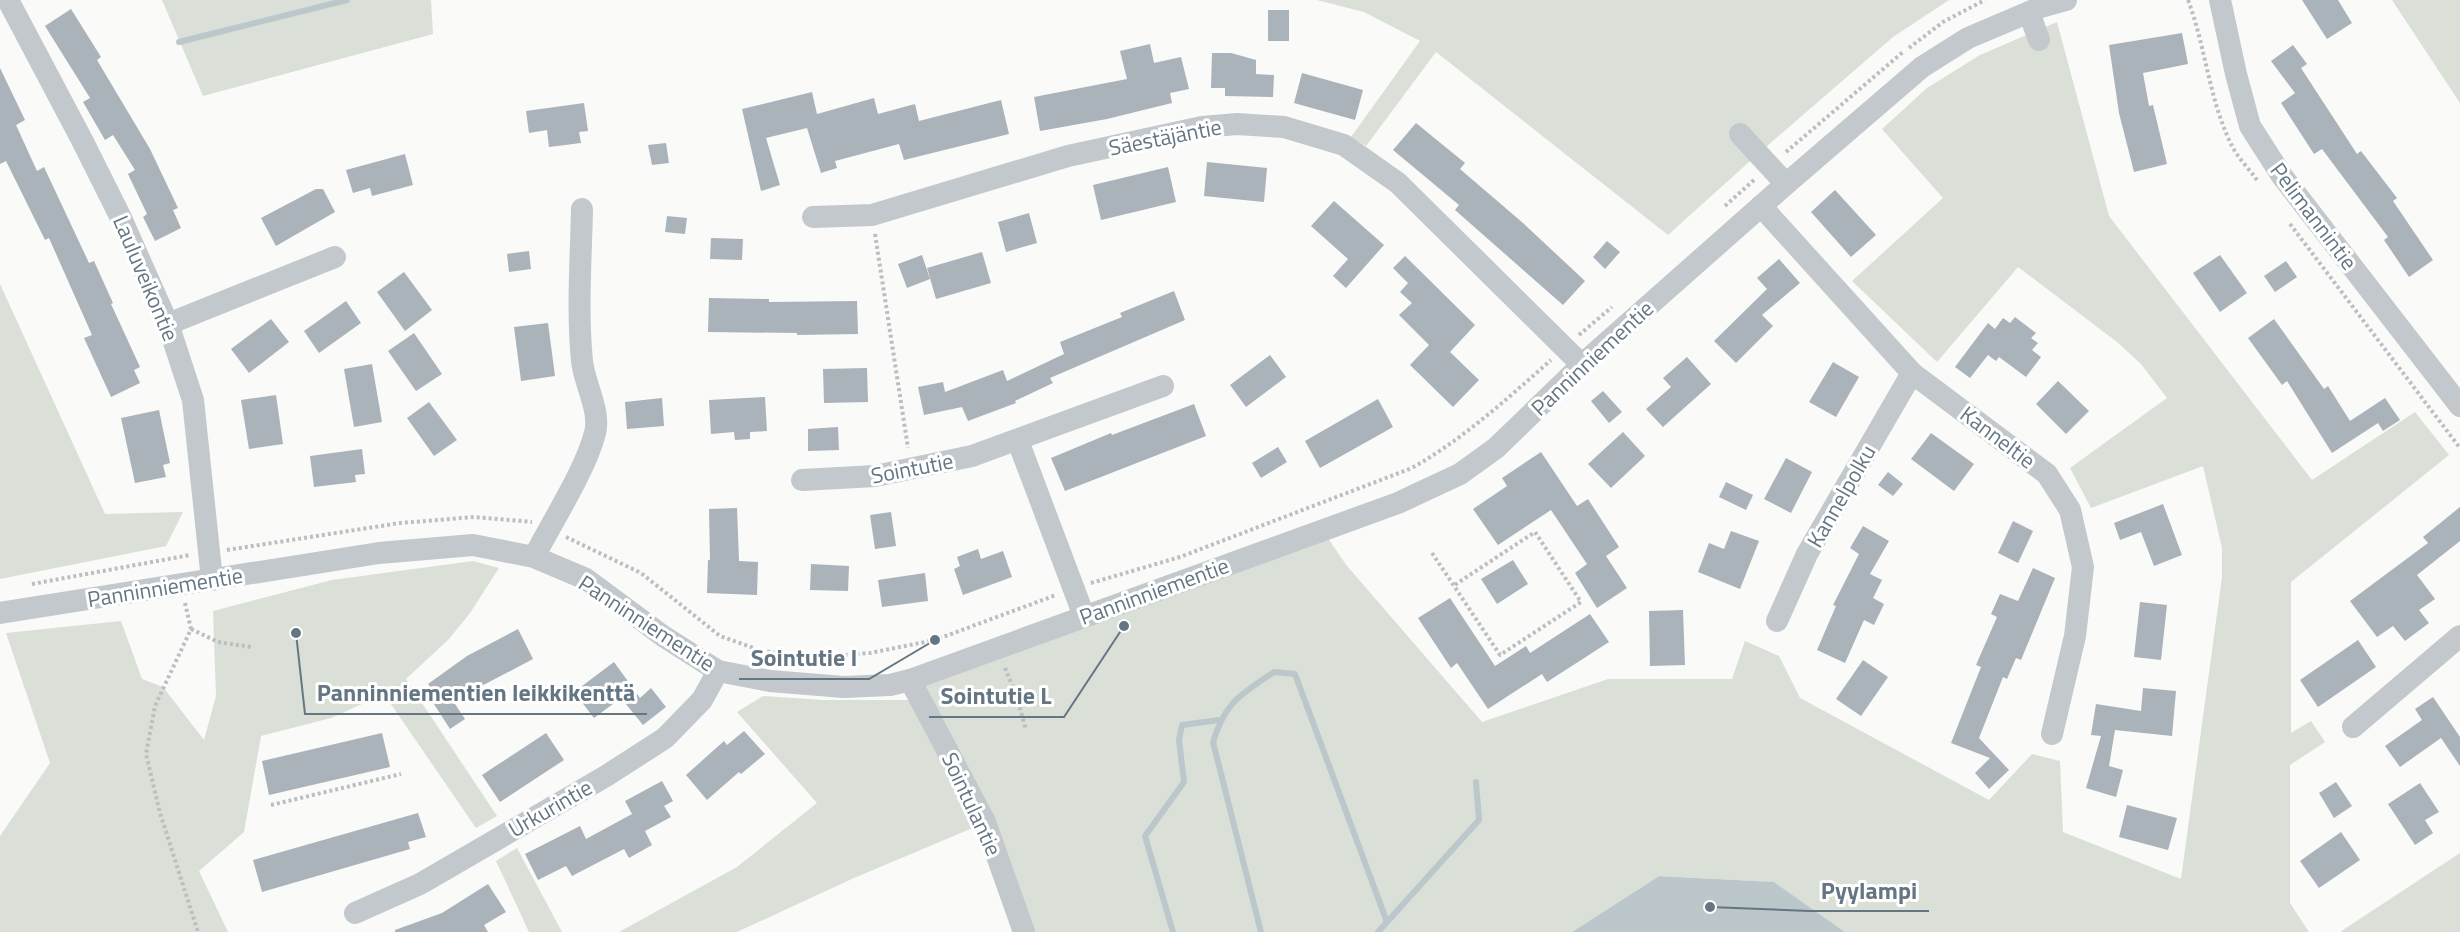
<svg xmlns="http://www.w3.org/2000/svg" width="2460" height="932" viewBox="0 0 2460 932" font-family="'Titillium Web',sans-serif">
<rect width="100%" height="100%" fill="#fafaf8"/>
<g fill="#dadfd7">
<path d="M162,0H431L433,34L203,96Z"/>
<path d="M1317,0H1949L1893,37L1759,153L1668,235L1436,52L1366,146L1351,137L1420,41L1364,12Z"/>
<path d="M2392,0H2460V103Z"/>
<path d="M2057,22L2109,216L2312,480L2415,412L2449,455L2291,582V733L2311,721L2325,742L2290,765V903L2309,932H1845L1774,882L1659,876L1572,932H1024L910,680L1323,531L1347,566L1482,722L1608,679H1732L1745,641L1779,656L1800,698L1989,800L2032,754L2060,761L2063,832L2181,879L2222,577V548L2203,466L2091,508L2070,468L2167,398L2141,364L2117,342L2018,267L1937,362L1852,281L1943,198L1882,129L1927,88L1980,55Z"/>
<path d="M0,284L105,514L183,512L166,546L0,579Z"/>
<path d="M473,561L499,568L470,613L449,639L406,679L497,816L476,828L384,694L331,718L261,736L244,832L199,871L228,932H0V836L50,763L6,633L121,621L142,679L163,687L204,740L216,696L213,611L332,580Z"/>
<path d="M763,696L823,700H909L975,827L854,878L737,932H619L737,867L817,803L737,712Z"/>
<path d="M517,848L562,932H529L496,861Z"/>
<path d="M2460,853V932H2340Z"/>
</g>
<path fill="#bbc7cb" d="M1659,876L1774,882L1845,932H1572Z"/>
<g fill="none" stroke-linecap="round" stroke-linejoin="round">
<g stroke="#bbc7cb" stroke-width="6">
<path d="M179,42L347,0"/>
<path d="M1173,932L1145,836L1184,782L1179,740L1182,725L1219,720"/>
<path d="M1261,932L1213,742C1225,702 1241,694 1274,672L1295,674L1387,922"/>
<path d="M1378,932L1479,820L1476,782"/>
</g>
</g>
<g fill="#aab3b9">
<path d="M2302,0H2338L2352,23L2327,39Z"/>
<path d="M71,9L101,57L97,60L150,149L178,208L173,210L181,228L155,241L143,217L147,214L128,174L135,170L113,135L105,140L83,102L90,98L45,26Z"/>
<rect x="1268" y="10" width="21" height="31"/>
<path d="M2182,33L2188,64L2143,73L2149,106L2153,105L2167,164L2134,172L2119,113L2109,45Z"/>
<path d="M1150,44L1154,63L1181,57L1189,89L1170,93L1172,103L1107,119L1040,131L1034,97L1127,79L1120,51Z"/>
<path d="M2293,45L2307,64L2301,68L2357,154L2361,151L2397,198L2393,201L2433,260L2409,277L2384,240L2388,237L2322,149L2314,154L2281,103L2295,93L2271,61Z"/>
<path d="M1212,53H1231L1256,60V74L1274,75L1273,97L1225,96V88H1211Z"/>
<path d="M0,68L25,120L16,125L37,171L44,167L89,263L94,261L113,303L111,304L140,367L134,370L140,383L111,397L84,338L92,335L49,238L45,240L6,161L0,164Z"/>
<path d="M1302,73L1363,90L1355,120L1294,103Z"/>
<path d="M812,92L817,114L874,98L878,114L915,104L919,121L1001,100L1009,134L904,160L899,144L835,161L837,168L821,173L807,128L766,138L780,185L761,191L742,109Z"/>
<path d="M584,103L588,131L579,132L581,143L549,147L547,130L529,133L526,111Z"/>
<path d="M1416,123L1465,163L1460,169L1523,223L1585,281L1563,305L1455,210L1459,205L1393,150Z"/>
<path d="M666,143L669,163L652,165L648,145Z"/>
<path d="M405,154L413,185L372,196L370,188L353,193L346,170Z"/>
<path d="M1207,162L1267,168L1264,202L1204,196Z"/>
<path d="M1168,167L1176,202L1101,220L1093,185Z"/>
<path d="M316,189H323L335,212L276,246L261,218Z"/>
<path d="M1835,190L1876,235L1851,257L1811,212Z"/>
<path d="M1334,201L1384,245L1346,288L1333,276L1348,259L1311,226Z"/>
<path d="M1029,213L1037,243L1006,252L998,222Z"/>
<path d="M667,216L687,218L685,234L665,232Z"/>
<path d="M711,238L743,239L742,260L710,259Z"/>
<path d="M1607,241L1620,252L1605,269L1593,257Z"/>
<path d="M529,251L531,269L509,272L507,254Z"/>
<path d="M982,252L991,283L936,299L927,268Z"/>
<path d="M922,255L930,279L907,288L898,264Z"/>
<path d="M2220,255L2247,293L2220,312L2193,273Z"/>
<path d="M1405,256L1475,325L1450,352L1479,380L1453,407L1410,365L1429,345L1399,315L1412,303L1400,292L1408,283L1393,268Z"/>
<path d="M1779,259L1800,283L1762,315L1773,326L1736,363L1714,341L1767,289L1757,278Z"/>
<path d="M2286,261L2297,277L2275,292L2264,276Z"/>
<path d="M404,272L432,310L405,331L377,292Z"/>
<path d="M1174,291L1185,320L1050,378L1053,383L1015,401L1016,403L968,421L962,407L924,415L918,387L943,382L945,392L1003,370L1007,381L1064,354L1060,342L1122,317L1120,313Z"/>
<path d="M709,298L769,299V302L857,301L858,334L797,335V333L708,332Z"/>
<path d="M346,301L361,323L319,353L304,331Z"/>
<path d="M2015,317L2036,333L2031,338L2038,343L2032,350L2041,357L2026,377L1999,357L1996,361L1988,355L1970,378L1955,367L1988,323L1995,329L2003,318L2010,323Z"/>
<path d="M271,319L289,342L249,373L231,349Z"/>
<path d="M2274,319L2324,389L2328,386L2350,421L2385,398L2400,420L2383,431L2378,423L2332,453L2287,381L2282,385L2248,338Z"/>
<path d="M548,323L555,376L521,381L514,327Z"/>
<path d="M414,333L442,374L416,391L388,351Z"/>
<path d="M1270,355L1286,377L1246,407L1230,385Z"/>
<path d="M1687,357L1711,384L1663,427L1646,409L1671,387L1663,378Z"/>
<path d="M1833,362L1859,377L1836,417L1809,402Z"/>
<path d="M372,364L382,422L354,427L344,369Z"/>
<path d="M867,368L868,402L824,403L823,369Z"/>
<path d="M2058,381L2089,411L2066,434L2036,404Z"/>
<path d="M1603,391L1622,412L1609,423L1591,401Z"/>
<path d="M276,395L283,444L249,449L241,400Z"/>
<path d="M765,397L767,431L750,432V439L735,440L734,432L711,434L709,400Z"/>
<path d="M662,398L664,426L627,429L625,402Z"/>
<path d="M1378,399L1393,427L1320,468L1305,441Z"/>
<path d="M429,402L457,440L434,456L407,418Z"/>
<path d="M1194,404L1206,436L1065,491L1051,458L1111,433L1112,435Z"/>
<path d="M159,410L170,463L163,465L166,477L135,483L121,418Z"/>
<path d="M838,427L839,450L808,451V429Z"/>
<path d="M1623,432L1645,456L1611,488L1588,464Z"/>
<path d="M1931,433L1974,464L1954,491L1911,459Z"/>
<path d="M1278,447L1287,462L1261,478L1252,463Z"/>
<path d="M362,449L365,474L355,475L356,482L314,487L310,456Z"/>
<path d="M1541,452L1577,506L1588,499L1619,547L1606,556L1627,588L1597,608L1575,573L1587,564L1551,510L1498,545L1473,509L1507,486L1502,478Z"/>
<path d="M1786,458L1812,472L1791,513L1764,499Z"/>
<path d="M1888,472L1903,484L1893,496L1878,485Z"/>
<path d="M1726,482L1753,495L1746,510L1719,497Z"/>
<path d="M2163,504L2182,555L2154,566L2141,532L2120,540L2114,523Z"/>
<path d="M2460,507V541L2417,575L2435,599L2419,610L2429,623L2405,641L2393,626L2377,637L2350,601L2428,543L2423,537Z"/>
<path d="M737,508L739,561L758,562L757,595L707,593L708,560H710L709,509Z"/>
<path d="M891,512L896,546L875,549L870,515Z"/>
<path d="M2013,521L2033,531L2018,563L1998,553Z"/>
<path d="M1863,526L1889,541L1870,574L1882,580L1873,598L1884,604L1874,625L1864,620L1845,663L1817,650L1836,606L1833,605L1859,554L1850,548Z"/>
<path d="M1731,531L1759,541L1740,589L1698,572L1709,543L1724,549Z"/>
<path d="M978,549L981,559L1003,551L1012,577L963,595L954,569L960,566L957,557Z"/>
<path d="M1513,560L1528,584L1497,604L1481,579Z"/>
<path d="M811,564L849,566L848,591L810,590Z"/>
<path d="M2033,568L2055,578L2021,660L2016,658L2007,679L2003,677L1979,738L2009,770L1989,789L1975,773L1990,758L1951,743L1981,667L1976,665L1997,617L1991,614L2000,594L2018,601Z"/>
<path d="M925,573L928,601L882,607L878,580Z"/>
<path d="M1450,598L1495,666L1526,646L1530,653L1590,614L1609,642L1547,682L1542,674L1488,709L1457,663L1451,668L1418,618Z"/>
<path d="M2140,602L2167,605L2161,660L2134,657Z"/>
<path d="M1683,610L1685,665L1650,666L1649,611Z"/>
<path d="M518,629L533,659L453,701L465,719L450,729L432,701L438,698L428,684L467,656Z"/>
<path d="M2358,640L2376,667L2318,707L2300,680Z"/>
<path d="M1863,660L1888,677L1861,716L1836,699Z"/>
<path d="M614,662L640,698L651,688L666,707L643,725L621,698L594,718L574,692Z"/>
<path d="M2143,688L2176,691L2172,736L2115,730L2109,766L2123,770L2116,797L2086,788L2101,736L2091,735L2096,704L2141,711Z"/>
<path d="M2433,697L2460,737V766L2441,738L2400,767L2385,746L2422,720L2415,709Z"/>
<path d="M744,731L765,754L741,774L739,772L707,800L686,775L724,741L727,745Z"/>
<path d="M382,733L390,767L269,795L262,761Z"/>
<path d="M546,733L564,760L500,802L482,775Z"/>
<path d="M662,781L673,801L664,806L671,817L645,831L652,845L629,858L624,849L572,876L566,866L538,880L525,854L580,826L586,839L632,814L625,801Z"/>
<path d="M2336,782L2352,806L2334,818L2319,793Z"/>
<path d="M2420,783L2439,812L2425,820L2433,833L2415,845L2388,804Z"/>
<path d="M2127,805L2177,818L2168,850L2119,837Z"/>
<path d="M418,813L426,837L408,842L410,849L262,892L253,860Z"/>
<path d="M2341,832L2360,860L2319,888L2300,861Z"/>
<path d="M488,884L506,912L484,925L488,932H395V930L442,913Z"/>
</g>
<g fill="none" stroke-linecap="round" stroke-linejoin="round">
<g stroke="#bbbfc2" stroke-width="4" stroke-dasharray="3 3" stroke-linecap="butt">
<path d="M2188,0C2206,48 2209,100 2232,146C2238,158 2249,169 2257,180"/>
<path d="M1909,48L1943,22L1985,0"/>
<path d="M1786,152L1903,52"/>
<path d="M1725,206L1755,179"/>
<path d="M2290,224L2460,448"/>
<path d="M875,234L908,448"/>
<path d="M1579,335L1612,307"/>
<path d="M566,537L641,573L720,636L759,650L807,658L870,653L935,640L1056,595"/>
<path d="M227,550L400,523L475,517L532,522"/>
<path d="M1432,553L1500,655L1581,602L1535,532L1453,586"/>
<path d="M1091,583L1180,557L1412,468C1463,439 1507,399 1551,360"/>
<path d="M32,584L190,555"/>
<path d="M185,603L191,629L155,706L146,754L160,813L198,932"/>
<path d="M191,629L218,642L251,647"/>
<path d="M1005,668L1017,697L1026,730"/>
<path d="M271,805L401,774"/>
</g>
<g stroke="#c3c8cc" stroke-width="22">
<path d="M8,0L82,140L121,218L168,324L193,400L212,580"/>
<path d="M2220,0L2236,74L2250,126L2282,176L2460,406"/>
<path d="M2029,12L2039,40"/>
<path d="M1740,134L1786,184"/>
<path d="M1761,206L1912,373L2047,474L2070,510L2083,567L2075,636L2052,734"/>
<path d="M813,217L872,215L1068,156L1202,127L1237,124L1284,127L1344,145L1398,183L1582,365"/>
<path d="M168,324L335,257"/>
<path d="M1018,441L1084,616"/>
<path d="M802,480L875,476L972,456L1163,386"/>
<path d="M534,557C552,522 586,469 595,433C601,411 584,383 582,361C577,311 581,259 582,209"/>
<path d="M0,613L379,553L473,545L534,557L586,579L663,636L718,671L770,681L844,687L890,685L910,680L1398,503L1460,474L1496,448L1587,360L1786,184L1922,67L1968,38L2041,7L2066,0"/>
<path d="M1777,621L1807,554L1912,373"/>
<path d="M910,680L985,822L1024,932"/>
<path d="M2353,727L2460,636"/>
<path d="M355,913L420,884L606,776L665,738L702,700L718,671"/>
</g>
</g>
<g text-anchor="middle" stroke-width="6" stroke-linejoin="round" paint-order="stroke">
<g font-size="22" fill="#657683" stroke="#fff">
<text transform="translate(1165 137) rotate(-11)" y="8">Säestäjäntie</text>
<text transform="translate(2314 216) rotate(53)" y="8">Pelimannintie</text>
<text transform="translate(146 278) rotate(67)" y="8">Lauluveikontie</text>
<text transform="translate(1592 358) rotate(-43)" y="8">Panninniementie</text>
<text transform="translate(1998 437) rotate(37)" y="8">Kanneltie</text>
<text transform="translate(912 468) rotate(-11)" y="8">Sointutie</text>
<text transform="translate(1841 496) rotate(-60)" y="8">Kannelpolku</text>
<text transform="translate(165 587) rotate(-9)" y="8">Panninniementie</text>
<text transform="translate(1154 591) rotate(-20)" y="8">Panninniementie</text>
<text transform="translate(647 623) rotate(33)" y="8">Panninniementie</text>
<text transform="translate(972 804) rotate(65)" y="8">Sointulantie</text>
<text transform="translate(550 808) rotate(-30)" y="8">Urkurintie</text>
</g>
</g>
<path fill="none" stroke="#657683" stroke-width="2" d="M935 640L869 679H739M296 633L305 714H647M1124 626L1064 717H929M1710 907L1809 911H1929"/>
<g fill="#657683" stroke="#fff" stroke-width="2">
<circle cx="935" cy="640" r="6"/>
<circle cx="296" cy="633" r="6"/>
<circle cx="1124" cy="626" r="6"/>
<circle cx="1710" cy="907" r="6"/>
</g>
<g font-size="24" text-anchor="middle" font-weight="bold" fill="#657683" stroke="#fff" stroke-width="6" stroke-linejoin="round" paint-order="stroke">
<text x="804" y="666">Sointutie I</text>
<text x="476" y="701">Panninniementien leikkikenttä</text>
<text x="996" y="704">Sointutie L</text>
<text x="1869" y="899">Pyylampi</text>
</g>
</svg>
